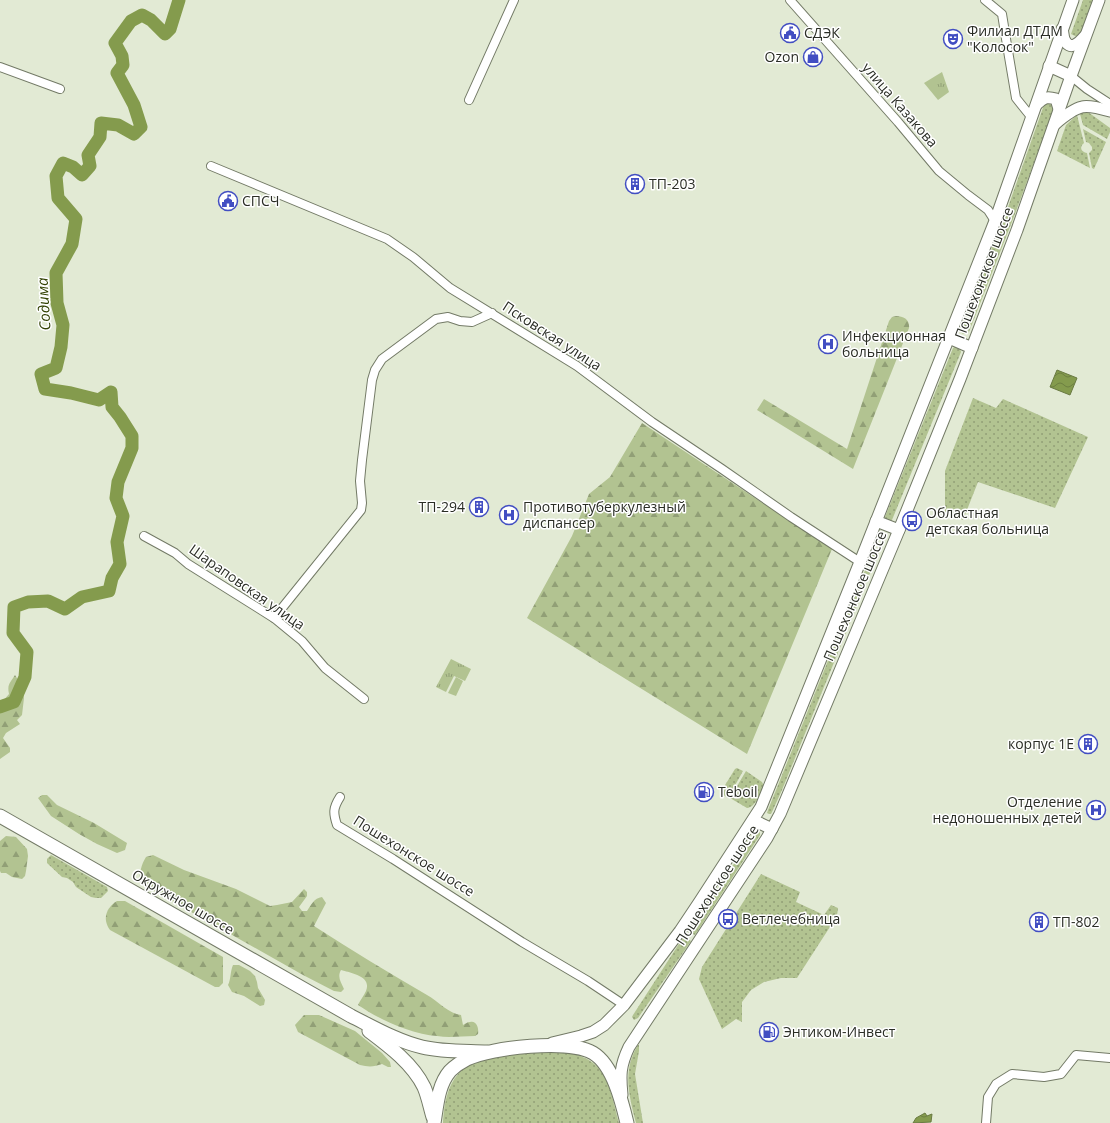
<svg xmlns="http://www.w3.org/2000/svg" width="1110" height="1123" viewBox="0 0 1110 1123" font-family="'Open Sans',sans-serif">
<defs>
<pattern id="grass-dots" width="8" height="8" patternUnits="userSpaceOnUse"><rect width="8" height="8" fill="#b2c391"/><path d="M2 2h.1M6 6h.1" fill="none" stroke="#919f76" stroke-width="1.8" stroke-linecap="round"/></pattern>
<pattern id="forest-firs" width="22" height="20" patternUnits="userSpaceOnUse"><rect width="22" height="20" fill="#b2c391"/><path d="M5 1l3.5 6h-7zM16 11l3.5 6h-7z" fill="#919f76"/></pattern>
<pattern id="park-tufts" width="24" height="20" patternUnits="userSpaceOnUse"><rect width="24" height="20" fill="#b2c391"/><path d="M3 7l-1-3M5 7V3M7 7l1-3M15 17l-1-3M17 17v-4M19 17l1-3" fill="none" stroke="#919f76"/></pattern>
<pattern id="water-waves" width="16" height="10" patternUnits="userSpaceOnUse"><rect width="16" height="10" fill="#849b4d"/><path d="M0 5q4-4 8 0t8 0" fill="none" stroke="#6c7f40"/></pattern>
</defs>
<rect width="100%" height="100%" fill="#e2ead4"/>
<g fill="url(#grass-dots)">
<path d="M1083,0H1093L1079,38L1071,34Z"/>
<path d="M1045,102L1055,106L1015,214L969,332L966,334H963L961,332L960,328L1007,210Z"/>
<path d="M1083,112H1088L1110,128V132L1107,139L1083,125L1080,114Z"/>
<path d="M1077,115L1084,143C1079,147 1081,152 1087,153L1090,168L1057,151L1066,125Z"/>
<path d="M1083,129L1106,142L1094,169L1092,168L1089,153L1092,150V147L1089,143L1086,142Z"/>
<path d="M956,346L960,349L961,352L892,520L890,522L886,521L885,517L953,348Z"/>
<path d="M973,398L996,408L1003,399L1088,437L1055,508L978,482L963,520L945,512V471Z"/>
<path d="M873,553L876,555L877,557L869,575L864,573L871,555Z"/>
<path d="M860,581H863L866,584L782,790L772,812L771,814H769L767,813L768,810Z"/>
<path d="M737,768L743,771L728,798L722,794V790L735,769Z"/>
<path d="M746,771L762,782L764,786C760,793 756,807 747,808L730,798Z"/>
<path d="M756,831H759L760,833V835L695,935L688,932Z"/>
<path d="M51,855L107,887L108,891L101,898H96L91,897L76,887L73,882L67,878L62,877L47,863V859Z"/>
<path d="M761,874L800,892L796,902L824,915L831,905L838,908L837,916L797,978H781L764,982L751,990L742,1002V1022L736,1019L722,1029L699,979L702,967Z"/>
<path d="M684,936L691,941L638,1018L634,1020L632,1017L633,1015Z"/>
<path d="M638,1045H639V1051L635,1074L643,1123H636C629,1095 622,1071 638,1045Z"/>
<path d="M551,1052C604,1052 608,1079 619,1123H443C444,1105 447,1085 460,1072C476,1056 529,1053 551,1052Z"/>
</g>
<g fill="url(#forest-firs)">
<path d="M896,316C904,316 910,320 909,328L853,469L757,410L764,399L847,449L889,321L892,317Z"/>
<path d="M642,423L832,549L747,754L527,618L572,536L589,494L610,477Z"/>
<path d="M15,675L23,688L24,698L22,715L17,720L20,724L6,733L3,738L10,748V752L0,759V701H3L9,694C7,684 10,683 15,675Z"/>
<path d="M42,795H47L57,805L94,823L127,843L125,850L117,853L97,844L79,834L51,816L38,798Z"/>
<path d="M6,836L16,837L27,849L28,856L26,871L25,876L22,879L12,877L6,873H1L0,871V841Z"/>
<path d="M153,855L184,870L236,889L270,906L277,905L292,902L304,889L307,892V896L299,907L302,911H307C311,905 314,898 322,897L326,903L314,926C351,950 389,973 427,995C438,1001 449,1014 461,1015L463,1025C465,1024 467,1022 470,1022C477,1020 479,1029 478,1034L475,1036C462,1036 449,1038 437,1036C411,1034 380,1020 358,1005C360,1000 364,996 366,991C372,976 351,973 341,970C337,977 341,982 344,989L341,992L334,991L303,975L142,884L139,881C140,872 141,865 146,857Z"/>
<path d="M117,901H125L223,957V983L219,987H215L110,930C102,919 106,908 117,901Z"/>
<path d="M233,965H239L250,971L255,976L257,982L258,988L265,1000L264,1005L260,1006L244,996L232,992L228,985C231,979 230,972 233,965Z"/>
<path d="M304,1015H319L355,1031L382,1053L390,1062L391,1067H388L382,1064C374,1067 368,1067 360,1065L298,1032L295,1025Z"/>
</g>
<g fill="url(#park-tufts)">
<path d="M942,72L949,92L938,100L924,83Z"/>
<path d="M451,659L471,669L465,681L454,676L446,692L436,687Z"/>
</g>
<path fill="#b2c391" d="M456,677L463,681L456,696L448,693Z"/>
<g fill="url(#water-waves)" stroke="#697a41">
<path d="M1057,370L1077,378L1070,395L1050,387Z"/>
<path d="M925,1113L927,1116L932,1114L931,1122L913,1123L916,1118Z"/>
</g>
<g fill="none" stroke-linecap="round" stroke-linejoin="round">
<path stroke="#849b4d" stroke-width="13" d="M0,707L14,702L25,677L27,652L13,633L14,607L28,602L48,601L65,609L82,597L109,591L112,578L120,564L117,542L123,516L116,498L118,482L132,448V436L120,417L112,407L111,392L99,400L71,393L45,389L41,374L56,368L61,347L63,325L57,303L56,273L72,244L76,219L58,198L56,176L63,163L73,167L82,175L90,166L88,155L100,137L101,123L118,125L134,134L141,127L134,105L117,73L123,65L122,56L115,43L131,21L142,15L151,20L165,34L170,29L179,0"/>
<defs>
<g id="street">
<path d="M790,0L898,122L939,171L968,195L988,210L995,221"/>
<path d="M985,0L1002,14L1007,45L1016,98L1032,118"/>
<path d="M0,67L60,89"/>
<path d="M1071,76L1087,89L1110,104"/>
<path d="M469,100L514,0"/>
<path d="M211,166L387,239L413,257L450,288L577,366L652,422L722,469L791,517L860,562"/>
<path d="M144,536L175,553L188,564L274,618L302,641L325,668L364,699"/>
<path d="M274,618L361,510L362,503L360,481L362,460L372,380L375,370L382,359L436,319L448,317L460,321L472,322L492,313"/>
<path d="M340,797C333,808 333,813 337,825L393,859L522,942L588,981L624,1005"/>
<path d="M986,1123L988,1097L996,1084L1012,1074L1044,1077L1061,1074L1076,1055L1110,1058"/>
</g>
<g id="secondary">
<path d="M1062,29C1063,32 1063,36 1064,39C1070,52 1079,43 1085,36"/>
<path d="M1049,66L1071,76"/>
<path d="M1037,104C1044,98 1046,96 1056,99L1059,109"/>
<path d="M1055,124C1062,118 1073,109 1082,107C1089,105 1103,109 1110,111"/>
<path d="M949,338L972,348"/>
<path d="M876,521L899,530"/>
<path d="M753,820L772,829"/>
<path d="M552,1043L581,1036L593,1032L604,1025L624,1005L680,931L700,901L761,807L860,562L995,221L1073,0"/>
<path d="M622,1095C620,1075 620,1066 629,1047L767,838L780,814L899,530L960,379L1017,230L1071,76L1099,0"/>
</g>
<g id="primary">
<path d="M0,816L351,1016C373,1027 397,1041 422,1047C443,1052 465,1051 487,1052"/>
<path d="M369,1031C389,1046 413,1064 424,1087C428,1096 430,1107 433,1117"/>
<path d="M434,1123C437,1105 438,1085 450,1071C455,1066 461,1062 467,1059C492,1047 569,1039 593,1053C613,1065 622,1102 627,1123"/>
</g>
</defs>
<use href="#street" stroke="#737a66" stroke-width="10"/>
<use href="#secondary" stroke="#737a66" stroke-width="13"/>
<use href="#primary" stroke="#737a66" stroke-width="15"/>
<use href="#street" stroke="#fff" stroke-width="8"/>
<use href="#secondary" stroke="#fff" stroke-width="11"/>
<use href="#primary" stroke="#fff" stroke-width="13"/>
</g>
<defs>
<symbol id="civic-ring" viewBox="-11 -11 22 22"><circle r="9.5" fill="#fff" stroke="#424ec2" stroke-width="1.5"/><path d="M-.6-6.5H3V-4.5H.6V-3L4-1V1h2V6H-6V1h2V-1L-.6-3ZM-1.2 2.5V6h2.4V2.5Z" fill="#424ec2"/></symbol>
<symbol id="theatre-ring" viewBox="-11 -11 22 22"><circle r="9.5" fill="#fff" stroke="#424ec2" stroke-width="1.5"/><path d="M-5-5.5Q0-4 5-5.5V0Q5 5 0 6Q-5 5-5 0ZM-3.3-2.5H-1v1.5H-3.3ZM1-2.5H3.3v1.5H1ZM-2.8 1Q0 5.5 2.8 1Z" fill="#424ec2"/></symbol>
<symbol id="shop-ring" viewBox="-11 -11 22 22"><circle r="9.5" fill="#fff" stroke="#424ec2" stroke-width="1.5"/><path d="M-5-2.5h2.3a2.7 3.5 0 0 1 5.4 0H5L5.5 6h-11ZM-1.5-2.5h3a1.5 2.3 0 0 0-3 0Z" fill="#424ec2"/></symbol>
<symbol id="building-ring" viewBox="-11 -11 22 22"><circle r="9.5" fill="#fff" stroke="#424ec2" stroke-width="1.5"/><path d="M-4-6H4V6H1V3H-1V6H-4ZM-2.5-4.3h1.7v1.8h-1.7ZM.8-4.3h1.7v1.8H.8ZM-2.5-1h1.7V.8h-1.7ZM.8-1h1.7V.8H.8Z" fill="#424ec2"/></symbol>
<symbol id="hospital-ring" viewBox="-11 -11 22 22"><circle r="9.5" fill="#fff" stroke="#424ec2" stroke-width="1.5"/><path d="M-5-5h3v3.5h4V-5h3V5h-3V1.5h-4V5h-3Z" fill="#424ec2"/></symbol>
<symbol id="bus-ring" viewBox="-11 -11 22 22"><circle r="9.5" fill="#fff" stroke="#424ec2" stroke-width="1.5"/><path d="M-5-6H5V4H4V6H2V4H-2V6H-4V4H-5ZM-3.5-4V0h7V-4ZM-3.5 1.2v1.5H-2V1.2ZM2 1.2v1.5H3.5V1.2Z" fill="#424ec2"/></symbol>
<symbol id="fuel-ring" viewBox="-11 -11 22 22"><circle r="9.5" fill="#fff" stroke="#424ec2" stroke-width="1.5"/><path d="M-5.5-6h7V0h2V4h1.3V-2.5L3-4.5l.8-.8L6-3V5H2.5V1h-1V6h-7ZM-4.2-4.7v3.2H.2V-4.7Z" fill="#424ec2"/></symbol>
</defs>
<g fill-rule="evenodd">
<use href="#civic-ring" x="779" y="22" width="22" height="22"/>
<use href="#theatre-ring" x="942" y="28" width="22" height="22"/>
<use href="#shop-ring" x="802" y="46" width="22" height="22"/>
<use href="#building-ring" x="624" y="173" width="22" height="22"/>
<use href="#civic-ring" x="217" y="190" width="22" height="22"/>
<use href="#hospital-ring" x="817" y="333" width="22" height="22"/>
<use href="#building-ring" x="468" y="496" width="22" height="22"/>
<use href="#hospital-ring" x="498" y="504" width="22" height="22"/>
<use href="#bus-ring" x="901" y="510" width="22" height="22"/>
<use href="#building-ring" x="1077" y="733" width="22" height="22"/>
<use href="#fuel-ring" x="693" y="781" width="22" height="22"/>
<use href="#hospital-ring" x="1085" y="799" width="22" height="22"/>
<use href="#bus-ring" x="717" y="908" width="22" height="22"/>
<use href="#building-ring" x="1028" y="911" width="22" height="22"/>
<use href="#fuel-ring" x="758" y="1021" width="22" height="22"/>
</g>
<g text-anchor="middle" stroke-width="3" stroke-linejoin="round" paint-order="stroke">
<g font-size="14" fill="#2a2d25" stroke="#fff" text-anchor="start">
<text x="967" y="36">Филиал ДТДМ<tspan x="967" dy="16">"Колосок"</tspan></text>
<text x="804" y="38">СДЭК</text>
<text x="799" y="62" text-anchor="end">Ozon</text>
<text x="649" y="189">ТП-203</text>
<text x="242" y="206">СПСЧ</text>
<text x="842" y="341">Инфекционная<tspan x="842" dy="16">больница</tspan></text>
<text x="465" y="512" text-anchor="end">ТП-294</text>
<text x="523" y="512">Противотуберкулезный<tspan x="523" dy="16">диспансер</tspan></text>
<text x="926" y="518">Областная<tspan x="926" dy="16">детская больница</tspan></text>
<text x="1074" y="749" text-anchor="end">корпус 1Е</text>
<text x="718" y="797">Teboil</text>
<text x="1082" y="807" text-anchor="end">Отделение<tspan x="1082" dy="16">недоношенных детей</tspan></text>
<text x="742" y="924">Ветлечебница</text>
<text x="1053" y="927">ТП-802</text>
<text x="783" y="1037">Энтиком-Инвест</text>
</g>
<g font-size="14" fill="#2a2d25" stroke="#fff">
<text transform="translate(900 105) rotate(49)" y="5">улица Казакова</text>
<text transform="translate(984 273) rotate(-69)" y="5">Пошехонское шоссе</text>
<text transform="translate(552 336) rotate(33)" y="5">Псковская улица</text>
<text transform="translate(247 587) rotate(35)" y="5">Шараповская улица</text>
<text transform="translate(855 596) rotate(-67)" y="5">Пошехонское шоссе</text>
<text transform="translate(414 856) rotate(32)" y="5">Пошехонское шоссе</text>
<text transform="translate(717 885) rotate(-57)" y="5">Пошехонское шоссе</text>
<text transform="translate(183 902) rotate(30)" y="5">Окружное шоссе</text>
</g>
<g font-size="15" font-style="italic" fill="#324103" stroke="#fff">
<text transform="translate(44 304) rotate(-93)" y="5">Содима</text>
</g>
</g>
</svg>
